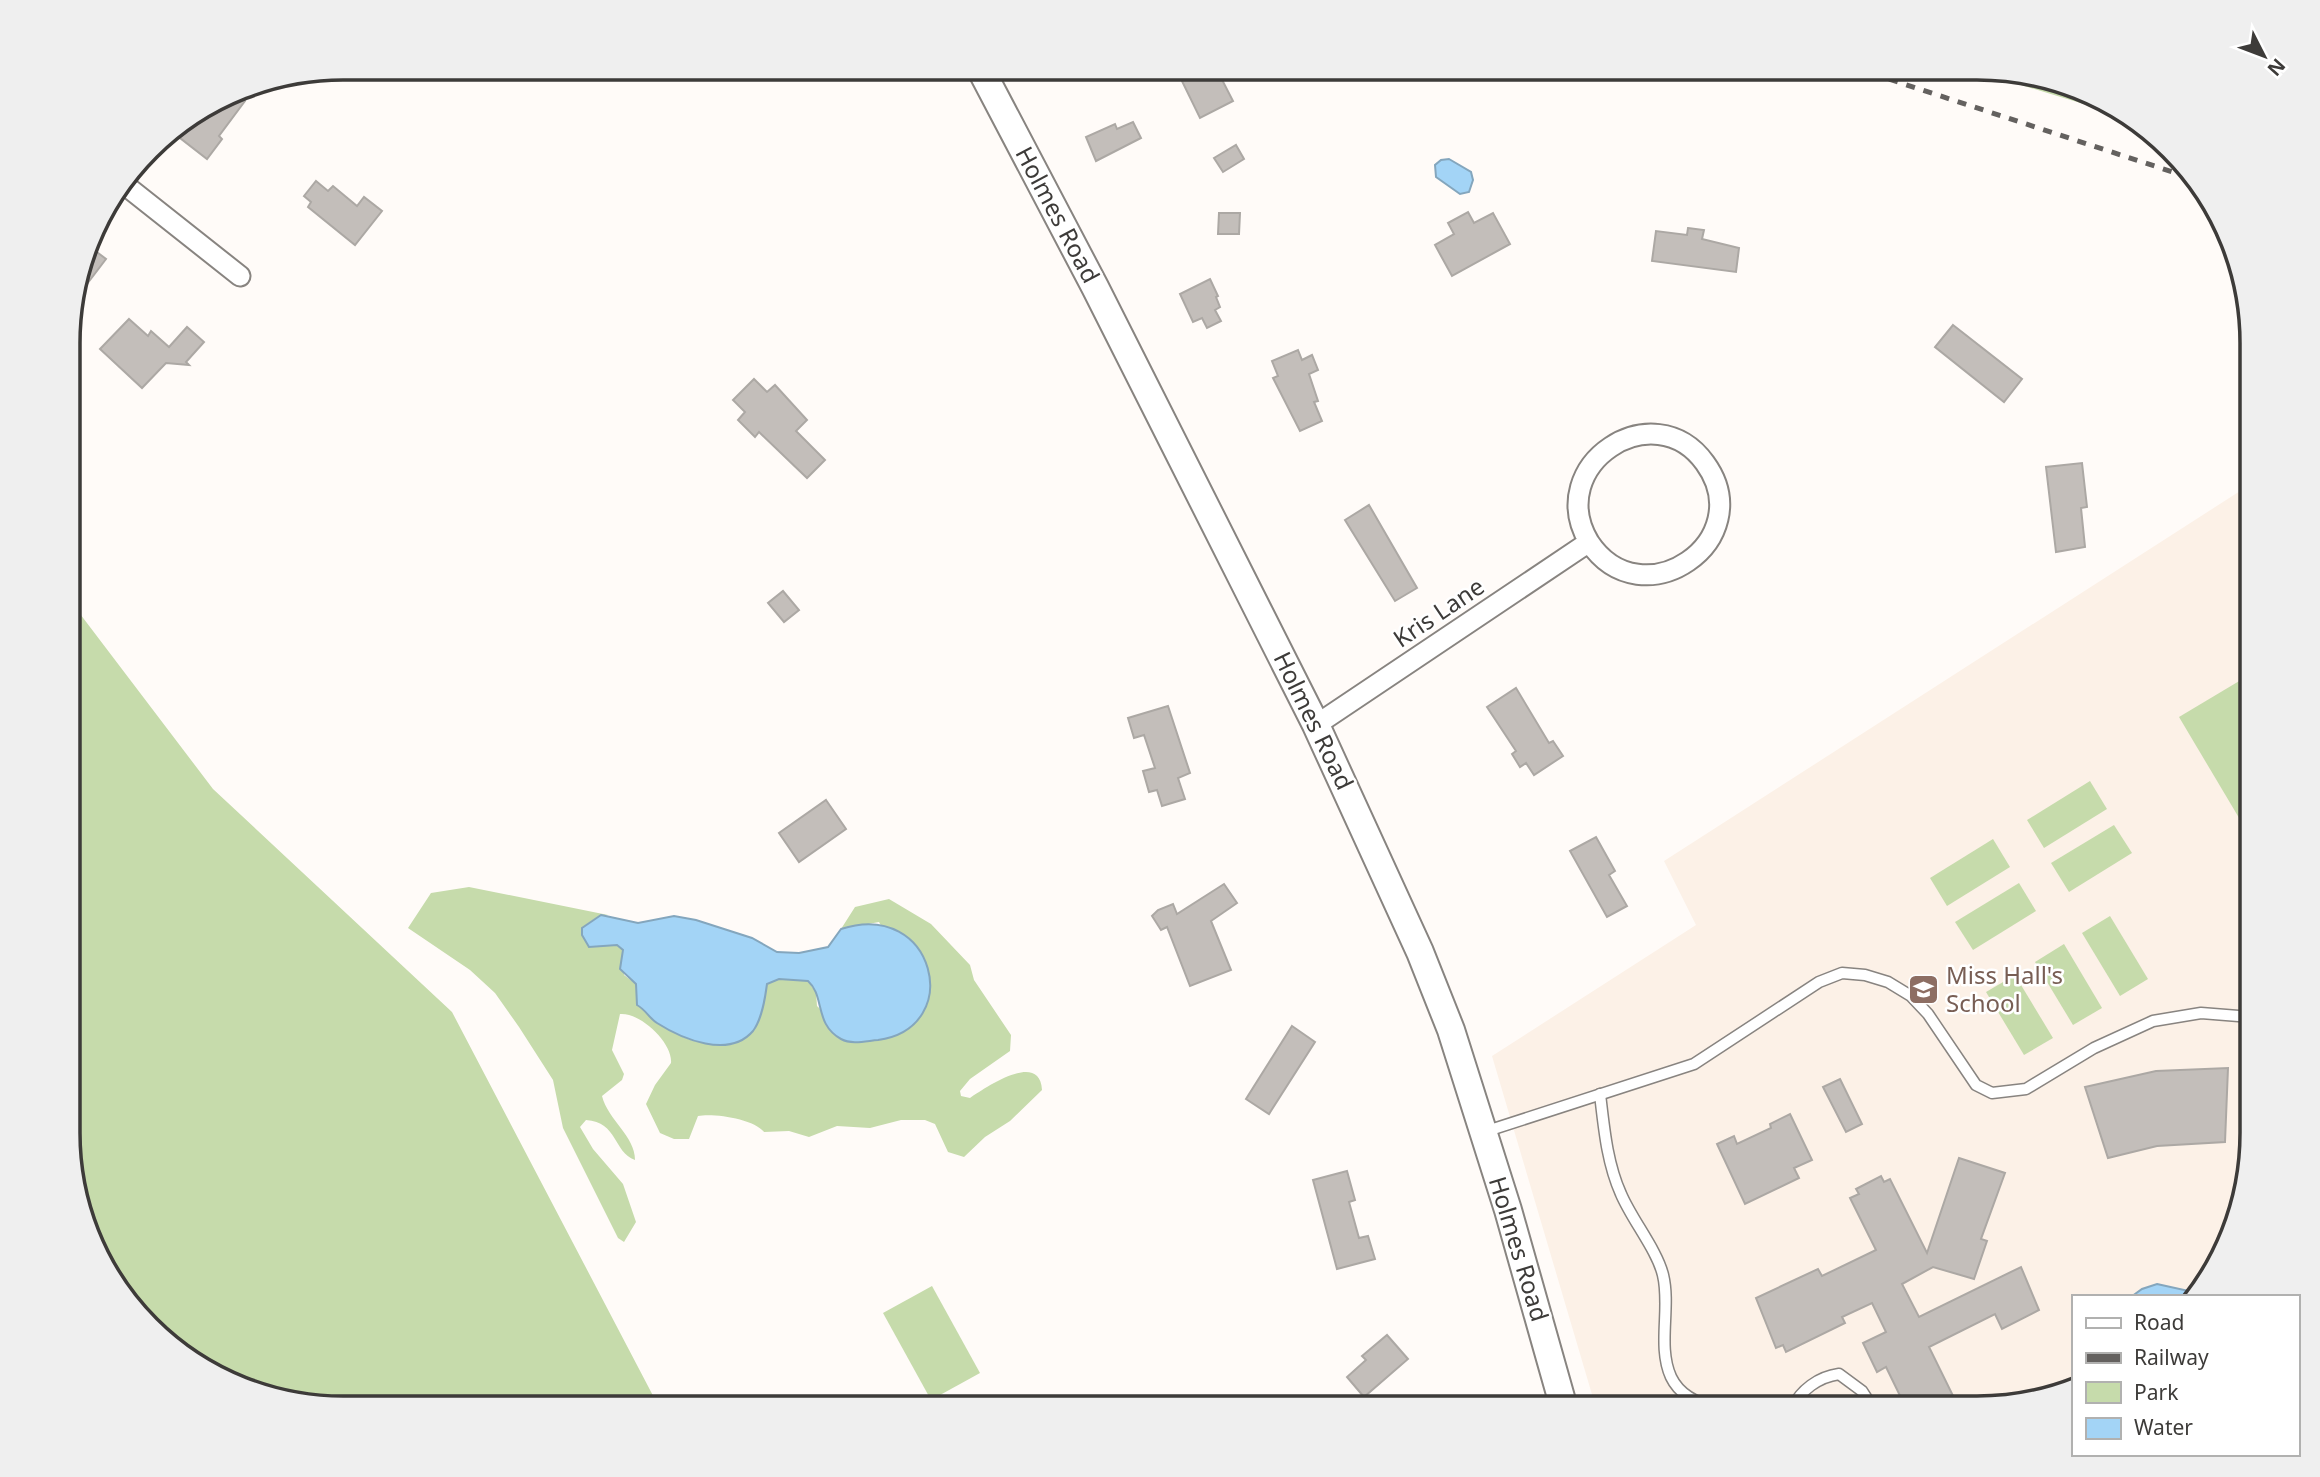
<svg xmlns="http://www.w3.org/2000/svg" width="2320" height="1477" viewBox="0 0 2320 1477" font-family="'Noto Sans',sans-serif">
<rect width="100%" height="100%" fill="#fffbf8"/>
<path fill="#fcf1e7" d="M2251,484V1151L2237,1221L2206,1286L2194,1297H2073V1384L1994,1408H1596L1492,1056L1696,925L1664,861Z"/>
<g fill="#c6dbab">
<path d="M1965,68L2048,78L2133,119Z"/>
<path d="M71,602L213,789L452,1012L660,1409H343L256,1394L191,1363L114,1286L71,1169Z"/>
<path d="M2251,674V838L2179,717Z"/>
<path d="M2090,781L2107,809L2044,848L2027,820Z"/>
<path d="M2114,825L2132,853L2069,892L2051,863Z"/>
<path d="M1993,839L2010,867L1947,906L1930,878Z"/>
<path d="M2019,883L2036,911L1973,950L1955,922Z"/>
<path d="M469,887L608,915L594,919L582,928L602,944L617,945L623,950L624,975L636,984L637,1005C646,1010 650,1018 658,1023C702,1051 709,1045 755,1027L767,984L779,979L808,981L816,992L817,1006L855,1042C893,1038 902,1039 926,1007L879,922L841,929L855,907L889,899L931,924L970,965L974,980L1011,1035L1010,1051L970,1079L960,1091L961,1096L970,1098C985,1088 1040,1050 1042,1090L1010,1121L985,1137L964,1157L948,1152L935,1124L925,1120H901L870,1128L837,1126L809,1137L789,1131L764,1132C754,1119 714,1113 698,1116L689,1139H674L660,1133L646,1104L655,1085L671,1063C673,1043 640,1012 620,1014L612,1050L624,1074L622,1080L602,1096C608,1120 635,1136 635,1160C613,1152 618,1122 586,1120L580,1127L593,1149L623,1184L636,1222L624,1242L618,1238L563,1128L553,1080L519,1027L495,993L470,970L408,928L431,893Z"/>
<path d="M2110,916L2148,979L2120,996L2082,933Z"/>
<path d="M2064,944L2102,1008L2073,1025L2035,962Z"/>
<path d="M2015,975L2053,1038L2024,1055L1986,992Z"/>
<path d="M932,1286L980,1373L931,1400L883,1313Z"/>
</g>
<g fill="#a3d4f6" stroke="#84a6bd" stroke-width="2">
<path d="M1449,159L1471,172L1473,180L1469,192L1460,194L1436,177L1435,165L1441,160Z"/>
<path d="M601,915L638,923L674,916L696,920L752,938L777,952L799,953L828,947L841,929C935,898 966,1028 878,1040C866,1041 852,1045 841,1039C814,1024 825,996 808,981L779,979L767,984C765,999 762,1019 753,1031C729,1059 682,1039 657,1023C649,1018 646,1010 637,1005L636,984L620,969L623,950L617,945L589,947L582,935V928Z"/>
<path d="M2157,1284L2198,1293L2194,1297H2131L2142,1289Z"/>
</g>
<g fill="#c3beba" stroke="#aca8a4" stroke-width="2">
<path d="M1187,68H1216L1233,101L1200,118L1178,73Z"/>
<path d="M234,92L245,101L219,136L222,139L207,159L171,131Z"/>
<path d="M1133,122L1141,138L1096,161L1086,137L1115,124L1117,129Z"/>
<path d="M1236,145L1244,159L1223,172L1214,158Z"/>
<path d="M316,181L328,191L333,186L357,206L364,197L382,211L355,245L308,207L311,202L304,196Z"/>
<path d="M1468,212L1474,223L1493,213L1510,244L1452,276L1435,245L1454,234L1448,223Z"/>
<path d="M1219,213H1240L1239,234H1218Z"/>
<path d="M1688,228L1704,230L1702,239L1739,248L1736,272L1652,261L1656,231L1687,235Z"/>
<path d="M89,246L106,259L74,301L73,300Z"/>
<path d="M1210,279L1218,296L1216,297L1220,307L1215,310L1221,321L1207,328L1202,318L1193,322L1180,294Z"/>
<path d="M129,319L148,336L151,331L169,347L187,327L204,342L186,362L189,365L166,363L142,388L100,349Z"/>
<path d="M1953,325L2022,379L2004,402L1935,347Z"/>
<path d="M1298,350L1302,360L1312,355L1318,370L1309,374L1318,401L1314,402L1322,421L1300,431L1273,378L1278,376L1272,361Z"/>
<path d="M754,379L767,392L775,385L807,420L796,431L825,460L807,478L759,432L755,437L738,420L745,412L733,400Z"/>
<path d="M2082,463L2087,507L2081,508L2085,547L2056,552L2046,467Z"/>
<path d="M1369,505L1417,588L1395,601L1345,520Z"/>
<path d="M783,591L799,610L784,622L768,603Z"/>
<path d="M1516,688L1549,743L1553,741L1563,756L1534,775L1526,763L1520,767L1512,754L1516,751L1487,707Z"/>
<path d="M1168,706L1190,773L1178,778L1185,799L1162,806L1157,790L1149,792L1143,771L1155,768L1144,735L1134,738L1128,718Z"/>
<path d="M826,800L846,829L799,862L779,833Z"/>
<path d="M1596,837L1615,871L1609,875L1627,906L1607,917L1570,851Z"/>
<path d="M1224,884L1237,903L1211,921L1231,970L1190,986L1167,927L1161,930L1152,916L1158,910L1173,904L1177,914Z"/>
<path d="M1292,1026L1315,1042L1269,1114L1246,1099Z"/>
<path d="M2228,1068L2225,1142L2157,1146L2108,1158L2085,1087L2156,1071Z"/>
<path d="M1840,1079L1862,1124L1846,1132L1823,1087Z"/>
<path d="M1790,1114L1812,1160L1794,1168L1799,1178L1745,1204L1717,1144L1734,1136L1737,1144L1771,1128L1770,1124Z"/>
<path d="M1959,1158L2005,1173L1981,1239L1987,1241L1974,1279L1933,1267L1902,1284L1919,1317L2021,1267L2039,1310L2002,1329L1995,1314L1929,1347L1959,1408H1906L1886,1367L1877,1372L1863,1343L1886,1332L1872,1303L1842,1317L1845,1323L1786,1352L1783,1345L1776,1348L1756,1298L1818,1269L1822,1276L1876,1250L1850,1198L1859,1194L1856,1189L1881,1176L1884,1182L1890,1179L1927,1253Z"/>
<path d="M1347,1171L1355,1200L1349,1202L1359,1238L1368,1236L1375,1259L1337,1269L1313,1180Z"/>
<path d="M1387,1335L1408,1359L1364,1397L1347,1377L1366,1360L1362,1356Z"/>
</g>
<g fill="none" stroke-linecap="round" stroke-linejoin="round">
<defs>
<g id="lane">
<path d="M1600,1094C1604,1128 1607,1163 1621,1194C1632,1220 1657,1250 1663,1275C1671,1308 1657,1346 1671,1377C1680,1396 1698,1404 1718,1408"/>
<path d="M1484,1132L1694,1064L1819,982L1842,973L1865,975L1888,982L1911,996L1928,1014L1976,1085L1992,1093L2026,1089L2094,1048L2153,1021L2201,1013L2251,1017"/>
<path d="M1792,1408C1801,1390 1818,1377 1839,1374L1862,1391L1873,1408"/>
</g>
<g id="street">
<path d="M125,185L240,276"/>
<path d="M1316,725L1589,542C1543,465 1654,392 1705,463C1761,540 1642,622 1589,542"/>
</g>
<path id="secondary" d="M980,68L1095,287L1316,725L1420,952L1451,1030L1508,1210L1564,1408"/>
</defs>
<use href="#lane" stroke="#888480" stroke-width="13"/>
<use href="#street" stroke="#888480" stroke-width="23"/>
<use href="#secondary" stroke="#888480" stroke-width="30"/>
<use href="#lane" stroke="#fff" stroke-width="10"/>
<use href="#street" stroke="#fff" stroke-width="19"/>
<use href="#secondary" stroke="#fff" stroke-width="26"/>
<path stroke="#64615f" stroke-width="5" stroke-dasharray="9 9" stroke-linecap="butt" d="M1855,68L2188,177"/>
</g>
<defs>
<symbol id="school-square" viewBox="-11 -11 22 22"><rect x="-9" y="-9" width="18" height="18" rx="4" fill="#8d6e63" stroke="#fff"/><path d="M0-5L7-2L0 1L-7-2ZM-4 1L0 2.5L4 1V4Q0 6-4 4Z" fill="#fff"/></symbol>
</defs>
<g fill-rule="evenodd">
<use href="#school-square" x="1906" y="972" width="35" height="35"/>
</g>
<g text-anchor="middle" stroke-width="5" stroke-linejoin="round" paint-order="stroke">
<g font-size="24" fill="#3d3b39" stroke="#fff">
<text transform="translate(1057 215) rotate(62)" y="8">Holmes Road</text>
<text transform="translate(1439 613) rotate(-34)" y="8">Kris Lane</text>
<text transform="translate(1313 721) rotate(64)" y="8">Holmes Road</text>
<text transform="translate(1518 1249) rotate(73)" y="8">Holmes Road</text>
</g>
<g font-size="24" fill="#785e54" stroke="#fff" text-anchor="start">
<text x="1946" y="984">Miss Hall's<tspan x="1946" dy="28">School</tspan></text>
</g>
</g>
<path d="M0 0H2320V1477H0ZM343 80H1977A263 263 0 0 1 2240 343V1133A263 263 0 0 1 1977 1396H343A263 263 0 0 1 80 1133V343A263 263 0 0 1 343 80Z" fill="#efefef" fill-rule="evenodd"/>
<path fill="none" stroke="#3d3b39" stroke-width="3.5" d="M343 80H1977A263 263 0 0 1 2240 343V1133A263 263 0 0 1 1977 1396H343A263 263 0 0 1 80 1133V343A263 263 0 0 1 343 80Z"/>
<rect x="2072" y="1295" width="228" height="161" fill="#ffffff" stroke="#b1b1b0" stroke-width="2"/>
<rect x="2086" y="1318" width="35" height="10" fill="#ffffff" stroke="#b1b1b0" stroke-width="2"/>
<text x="2134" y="1330" font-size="21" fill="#3d3b39">Road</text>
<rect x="2086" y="1353" width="35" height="10" fill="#64615f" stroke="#b1b1b0" stroke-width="2"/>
<text x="2134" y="1365" font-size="21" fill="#3d3b39">Railway</text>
<rect x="2086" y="1382" width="35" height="21" fill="#c6dbab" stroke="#b1b1b0" stroke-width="2"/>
<text x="2134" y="1400" font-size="21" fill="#3d3b39">Park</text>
<rect x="2086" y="1418" width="35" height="21" fill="#a3d4f6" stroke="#b1b1b0" stroke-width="2"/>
<text x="2134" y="1435" font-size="21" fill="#3d3b39">Water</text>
<g transform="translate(2264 56) rotate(132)" stroke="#ffffff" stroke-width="5" paint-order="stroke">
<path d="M0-5L12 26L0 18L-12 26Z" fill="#3d3b39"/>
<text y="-10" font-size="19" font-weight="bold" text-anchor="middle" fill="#3d3b39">N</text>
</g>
</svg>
